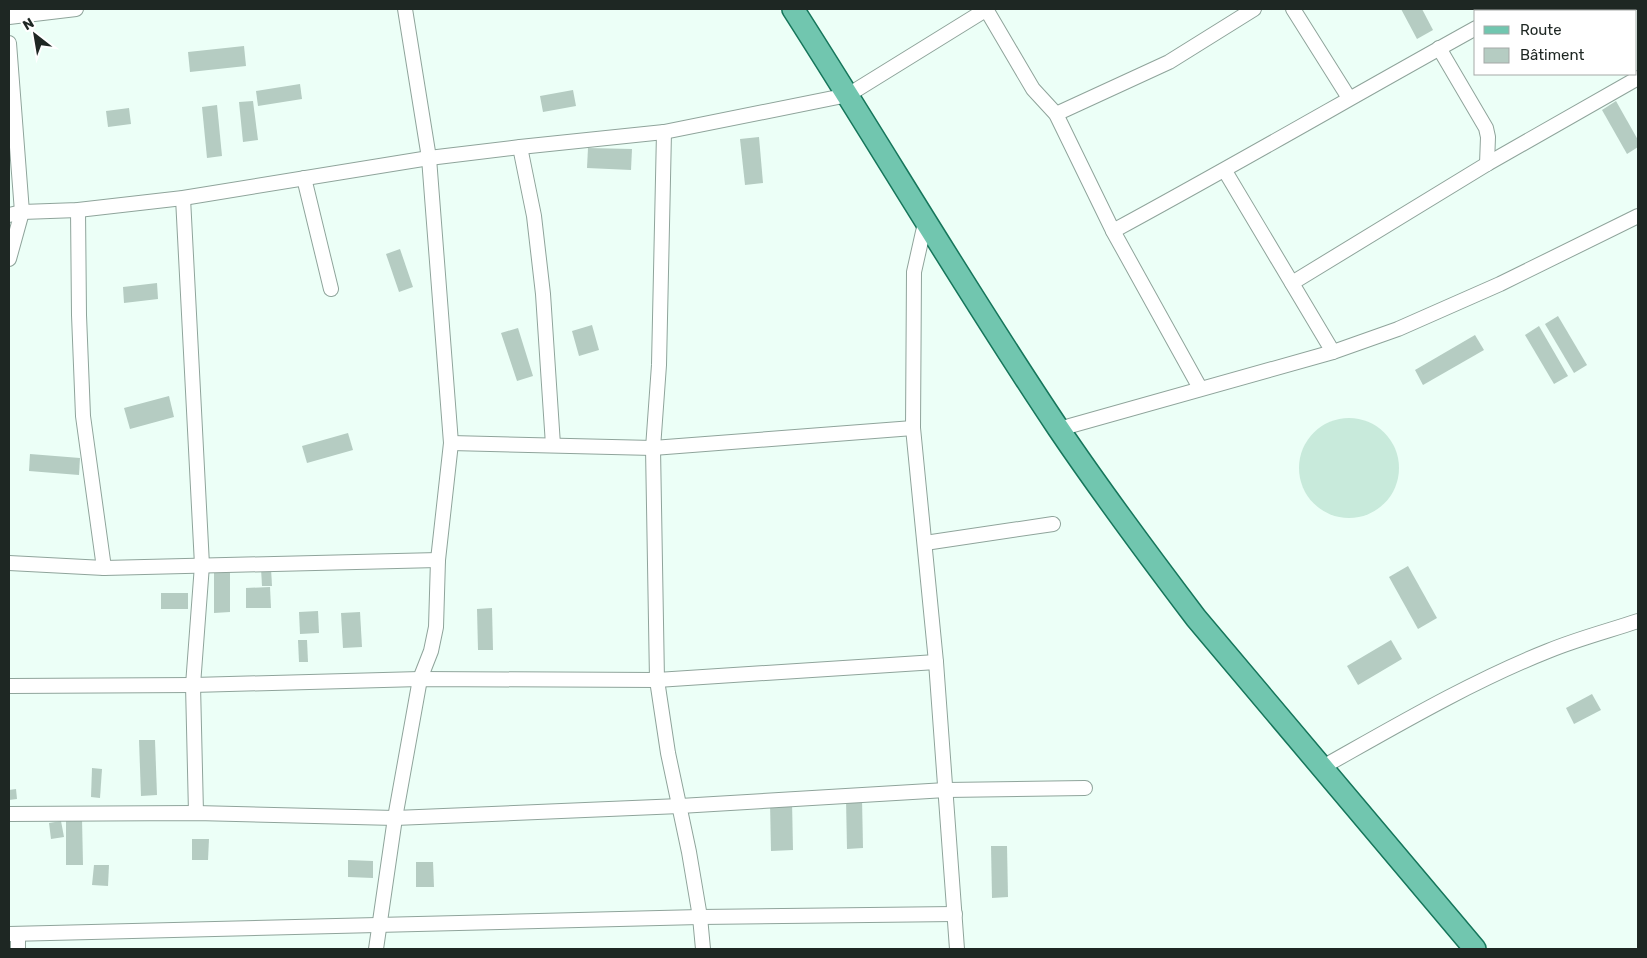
<svg xmlns="http://www.w3.org/2000/svg" width="1647" height="958" viewBox="0 0 1647 958" font-family="Rubik,sans-serif">
<rect width="100%" height="100%" fill="#ecfff7"/>
<circle fill="#c8eadb" cx="1349" cy="468" r="50"/>
<g fill="#b5ccc2">
<path d="M1401,9H1422L1433,30L1417,39Z"/>
<path d="M1575,9H1607L1603,11H1577Z"/>
<path d="M244,46L246,66L190,72L188,52Z"/>
<path d="M300,84L302,99L258,106L256,91Z"/>
<path d="M573,90L576,106L543,112L540,96Z"/>
<path d="M253,101L258,140L243,142L239,102Z"/>
<path d="M1616,101L1638,140V147L1627,154L1602,110Z"/>
<path d="M217,105L222,156L207,158L202,107Z"/>
<path d="M129,108L131,124L108,127L106,111Z"/>
<path d="M759,137L763,183L745,185L740,139Z"/>
<path d="M588,148L632,149L631,170L587,168Z"/>
<path d="M400,249L413,287L399,292L386,254Z"/>
<path d="M157,283L158,299L124,303L123,287Z"/>
<path d="M1558,316L1587,365L1574,373L1545,324Z"/>
<path d="M592,325L599,350L579,356L572,331Z"/>
<path d="M1539,326L1568,376L1554,384L1525,335Z"/>
<path d="M518,328L533,376L517,381L501,333Z"/>
<path d="M1475,335L1484,350L1423,385L1415,370Z"/>
<path d="M169,396L174,417L130,429L124,408Z"/>
<path d="M348,433L353,450L307,463L302,446Z"/>
<path d="M30,454L80,458L79,475L29,471Z"/>
<path d="M1408,566L1437,618L1418,629L1389,577Z"/>
<path d="M261,568H271L272,586H262Z"/>
<path d="M230,572V612L214,613V573Z"/>
<path d="M270,587L271,608H246V588Z"/>
<rect x="161" y="593" width="27" height="16"/>
<path d="M492,608L493,650H478L477,609Z"/>
<path d="M318,611L319,633L300,634L299,612Z"/>
<path d="M360,612L362,647L343,648L341,613Z"/>
<path d="M298,640H307L308,662H299Z"/>
<path d="M1391,640L1402,659L1358,685L1347,666Z"/>
<path d="M1592,694L1601,710L1574,724L1566,708Z"/>
<path d="M139,740H155L157,795L141,796Z"/>
<path d="M92,768L102,769L100,798L91,797Z"/>
<path d="M16,789L17,799L9,800V790Z"/>
<path d="M862,798L863,848L847,849L846,799Z"/>
<path d="M792,801L793,850L771,851L770,802Z"/>
<path d="M82,818L83,865H66V819Z"/>
<path d="M61,821L64,837L51,839L49,823Z"/>
<path d="M192,839H209L208,860H192Z"/>
<path d="M991,846H1007L1008,897L992,898Z"/>
<path d="M348,860L373,861V878L348,877Z"/>
<path d="M416,862H433L434,887H416Z"/>
<path d="M94,865H109L108,886L92,885Z"/>
</g>
<g fill="none" stroke-linecap="round" stroke-linejoin="round">
<defs>
<g id="street">
<path d="M986,9L1033,89L1056,114L1113,231L1200,388"/>
<path d="M1293,9L1349,98"/>
<path d="M1505,11L1510,9"/>
<path d="M9,17L76,9"/>
<path d="M9,43L22,212L9,259"/>
<path d="M1439,48L1486,128L1488,137L1487,164"/>
<path d="M1056,114L1169,62L1254,9"/>
<path d="M664,132L659,365L653,448L657,680L668,753L689,852L700,917L703,949"/>
<path d="M520,147L534,216L543,294L553,445"/>
<path d="M1225,171L1333,352"/>
<path d="M304,178L331,289"/>
<path d="M183,198L202,565L193,685L196,813"/>
<path d="M78,210L79,315L83,416L104,568"/>
<path d="M9,215L22,212L78,210L183,198L429,158L520,147L664,132L848,95L987,9"/>
<path d="M925,223L914,272L913,428L936,662L957,949"/>
<path d="M1113,231C1235,165 1355,95 1476,28"/>
<path d="M1292,283L1487,164L1638,78"/>
<path d="M1059,429L1333,352L1398,329L1500,284L1638,216"/>
<path d="M451,443L653,448L913,428"/>
<path d="M925,543L1053,524"/>
<path d="M9,563L104,568L438,560"/>
<path d="M9,686L193,685L420,679L657,680L936,662"/>
<path d="M1321,768C1394,727 1470,682 1548,651C1577,639 1608,631 1638,621"/>
<path d="M9,814L196,813L395,818L680,806L946,790L1085,788"/>
<path d="M9,934L700,917L955,914"/>
<path d="M18,934V949"/>
<path d="M376,949L395,818L420,679L431,651L436,627L438,560L451,443L429,158L405,9"/>
</g>
<path id="primary" d="M793,9C882,148 966,291 1058,428C1102,493 1149,556 1196,618L1475,949"/>
</defs>
<use href="#street" stroke="#8fa49b" stroke-width="16"/>
<use href="#primary" stroke="#16765b" stroke-width="24"/>
<use href="#street" stroke="#fff" stroke-width="14"/>
<use href="#primary" stroke="#71c6af" stroke-width="21"/>
</g>
<rect width="1647" height="958" fill="none" stroke="#1e2723" stroke-width="20"/>
<rect x="1474" y="10" width="162" height="65" fill="#ffffff" stroke="#a5a9a7"/>
<rect x="1484" y="26" width="25" height="8" fill="#71c6af" stroke="#a5a9a7"/>
<text x="1520" y="35" font-size="15" fill="#1e2723">Route</text>
<rect x="1484" y="48" width="25" height="15" fill="#b5ccc2" stroke="#a5a9a7"/>
<text x="1520" y="60" font-size="15" fill="#1e2723">Bâtiment</text>
<g transform="translate(35 35) rotate(329)" stroke="#ffffff" stroke-width="4" paint-order="stroke">
<path d="M0-4L9 19L0 12L-9 19Z" fill="#1e2723"/>
<text y="-8" font-size="14" font-weight="bold" text-anchor="middle" fill="#1e2723">N</text>
</g>
</svg>
